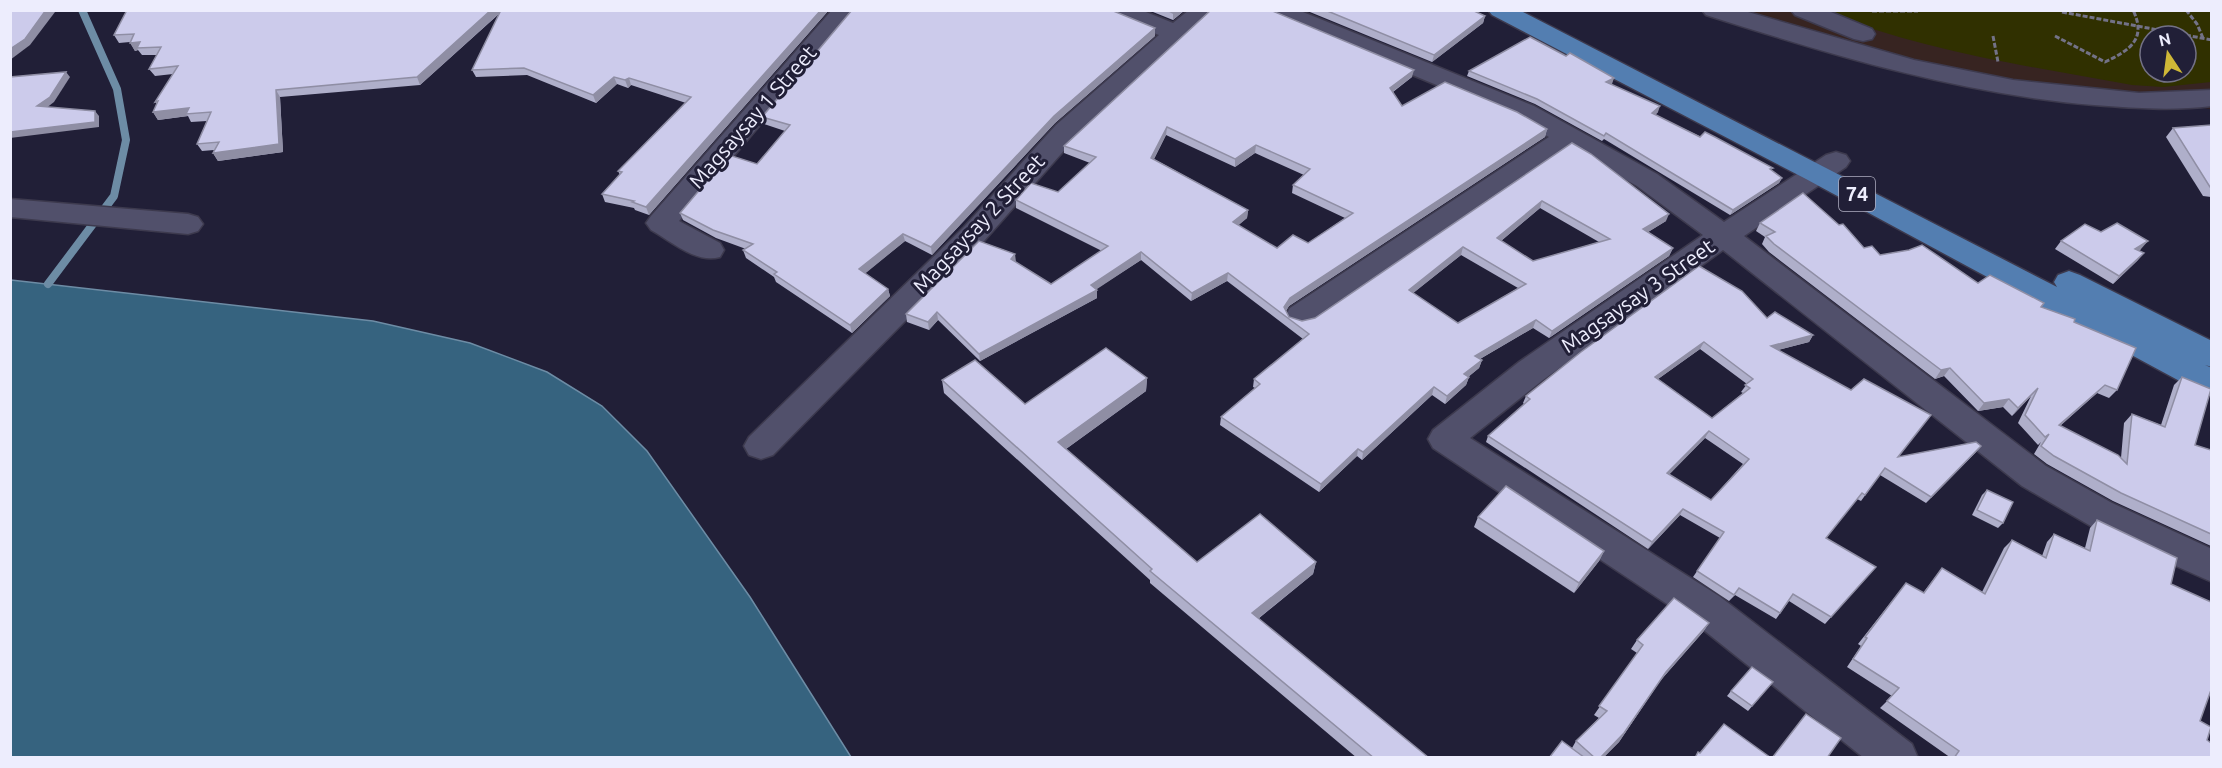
<svg xmlns="http://www.w3.org/2000/svg" width="2222" height="768" viewBox="0 0 2222 768" font-family="Ubuntu,sans-serif">
<rect width="100%" height="100%" fill="#211f37"/>
<path fill="#372421" fill-rule="evenodd" d="M1739,11H2211V109L2035,87L1937,68ZM2150,36H2186V72H2150Z"/>
<path fill="#303000" fill-rule="evenodd" d="M1823,11H2211V82L2163,87L2132,85C2028,66 1922,51 1823,11ZM2150,36H2186V72H2150Z"/>
<path fill="#36637f" stroke="#6d8ca5" stroke-width="1.5" d="M11,280L373,321L470,343L547,372L602,406L647,451L750,597L851,757H11Z"/>
<g fill="none" stroke-linecap="round" stroke-linejoin="round">
<path stroke="#6d8ca5" stroke-width="8" d="M48,284L114,196L126,140L117,89L82,10"/>
<defs>
<g id="minor">
<path d="M832,10H857L679,221L720,243L724,250L720,257C696,264 671,241 651,230L646,223L651,216Z"/>
<path d="M1106,10H1141L1173,23L1189,10H1216L1076,137L984,241L773,455L761,459L749,455L744,446L749,437L964,227L1056,125L1159,35L1110,15Z"/>
<path d="M1264,10H1298L1534,106L1657,174L1724,222L1826,155L1836,152L1846,155L1850,161L1846,167L1744,236L2046,466L2112,503L2212,549V582L2108,536L2022,486L1723,250L1543,380L1470,438L1719,596L1912,744L1918,758H1864L1691,620L1433,448L1428,439L1433,430L1519,362L1703,235L1637,186L1569,148L1312,324L1301,327L1290,324L1285,316L1290,308L1549,137L1516,118L1268,15Z"/>
<path d="M1702,10H1741L1914,60L2013,80L2139,93L2212,90V106C2172,111 2133,108 2094,105C1960,94 1832,55 1706,15Z"/>
<path d="M1791,10H1826L1872,29L1875,34L1872,39L1863,41L1854,39L1795,15Z"/>
<path d="M10,199L188,214L198,217L203,224L198,231L188,234L10,217Z"/>
</g>
<path id="major" d="M1488,10H1519L2057,287L2054,282L2058,275L2069,271L2080,275L2212,341V367L2205,365L2212,368V395L2200,392L1806,179L1492,15Z"/>
</defs>
<use href="#minor" stroke="#3d3a4e" stroke-width="3"/>
<use href="#major" stroke="#3d3a4e" stroke-width="3"/>
<g stroke="#737287" stroke-width="3" stroke-dasharray="5 2" stroke-linecap="butt">
<path d="M2186,10L2197,24L2203,38"/>
<path d="M1872,11H1918"/>
<path d="M2062,12L2212,40"/>
<path d="M1993,36L1998,62"/>
<path d="M2055,36L2105,62C2130,50 2147,39 2133,10"/>
</g>
<use href="#minor" fill="#51506b" fill-rule="evenodd"/>
<use href="#major" fill="#537eb1" fill-rule="evenodd"/>
</g>
<g fill="#afafca" fill-rule="evenodd">
<path d="M127,10H829L649,215L635,210L634,208L605,202L602,194L620,175L618,171L686,103L631,85L628,88L617,84L596,103L527,75L476,77L472,70L500,13L420,85L280,97L283,152L218,161L213,153L214,150L202,151L197,144L207,121L191,122L188,116L158,120L153,112L157,104L155,102L173,74L155,76L149,69L157,55H142L138,50L135,51L130,42L119,43L114,35Z"/>
<path d="M1148,10H1185L1173,20Z"/>
<path d="M1305,10H1472L1485,16L1483,23L1432,62Z"/>
<path d="M1155,36L1055,123L932,255L905,241L865,273L888,289L890,296L852,333L776,282L774,277L746,258L743,250L746,249L716,238L683,220L680,213L757,164L785,131L764,124L762,117Z"/>
<path d="M1469,71L1612,84H1611L1658,112L1655,115L1771,170L1782,178L1779,183L1730,215L1604,139L1602,141L1535,104L1467,76Z"/>
<path d="M1412,77L1393,92L1402,106L1547,129L1545,137L1289,306L1286,311L1289,317L1302,321L1315,318L1572,143L1666,221L1648,232L1673,248L1669,256L1549,338L1533,328L1480,359L1482,360L1479,368L1468,377H1469L1466,385L1445,404L1432,395L1362,460L1357,456L1319,492L1220,425L1221,417L1255,388L1253,387L1254,379L1303,339L1227,281L1191,301L1141,260L1096,289L1097,298L980,361L938,320L929,330L907,322L906,314L1016,262L1051,284L1102,251L1016,208V200L1058,192L1090,163L1064,153V146ZM1166,135L1235,167L1255,153L1304,175L1293,185L1292,193L1345,218L1308,243L1277,248L1238,225L1247,218L1248,210L1154,159ZM1540,208L1599,242L1533,261L1501,241ZM1461,255L1518,288L1458,323L1413,293Z"/>
<path d="M2211,125V197L2203,196L2166,137L2173,128Z"/>
<path d="M1760,223L1864,248L1880,255L1978,283L2041,307L2074,322L2117,390L2109,398L2097,393L2060,426L2121,458L2124,423L2132,414L2161,425L2174,385L2182,377L2195,445L2211,450V546L2113,501L2047,464L2034,454L2041,442L2038,445L2018,423L2031,396L2012,416L2003,407L1978,411L1944,376L1935,379L1769,252L1762,244L1765,237L1756,231Z"/>
<path d="M2101,232L2141,249L2139,251L2144,253L2137,261L2113,284L2055,249L2061,241Z"/>
<path d="M1767,318L1813,335L1809,342L1778,350L1898,457L1976,452L1926,503L1880,475L1861,501L1857,499L1826,538L1876,567L1825,624L1789,601L1776,619L1735,595L1729,601L1693,577L1720,538L1680,515L1648,549L1486,442L1488,436L1524,404L1523,403L1526,396ZM1700,349L1747,384L1741,392L1743,393L1712,418L1658,379ZM1705,438L1743,464L1711,500L1669,474Z"/>
<path d="M1147,378L1146,391L1066,449L1197,562H1316L1313,574L1258,619L1429,758H1357L1150,583V580L944,393L942,380L1025,404Z"/>
<path d="M1987,490L2003,523L1998,528L1972,515L1982,495Z"/>
<path d="M1478,517L1604,551L1599,561L1574,593L1474,527Z"/>
<path d="M2097,520L2171,584L2200,721L2211,758H1951L1880,708L1892,696L1847,667L1861,646L1858,644L1906,583L1923,593L1942,568L1982,592L2004,548L2012,540L2042,556L2047,542L2054,534L2085,548L2090,528Z"/>
<path d="M1709,623L1703,632L1660,681L1619,742L1603,758H1549L1572,748L1576,741L1599,718L1594,715L1637,653L1631,649L1637,640Z"/>
<path d="M1773,682L1748,711L1727,696L1731,691Z"/>
</g>
<g fill="#8f8ea4">
<path d="M46,10H54L55,12L30,45L10,60V49Z"/>
<path d="M491,10H503L420,85L417,77Z"/>
<path d="M821,10H829L649,215L646,207Z"/>
<path d="M1176,10H1185L1173,20V13Z"/>
<path d="M1485,16L1483,23L1432,62L1434,55Z"/>
<path d="M1155,28V36L1055,123L932,255L931,247L1054,116Z"/>
<path d="M140,42L137,48L138,50L135,51L130,43Z"/>
<path d="M1414,70L1412,77L1388,95L1390,88Z"/>
<path d="M66,72L70,77L54,102L41,112L37,106Z"/>
<path d="M614,77L617,84L596,103L593,95Z"/>
<path d="M629,78L631,85L628,88L625,80Z"/>
<path d="M1614,78L1612,84L1604,88L1606,82Z"/>
<path d="M276,90L280,97L283,152L218,161L213,153Z"/>
<path d="M1660,106L1658,112L1650,119L1652,113Z"/>
<path d="M189,108L186,114L188,116L158,120L153,112Z"/>
<path d="M95,111L99,116V127L10,138V132Z"/>
<path d="M1167,127L1166,135L1151,165V158Z"/>
<path d="M1547,129L1545,137L1289,306L1283,315L1284,307L1290,298Z"/>
<path d="M1256,145L1255,153L1235,167V159Z"/>
<path d="M1782,178L1779,183L1730,215L1733,210Z"/>
<path d="M1542,201L1540,208L1495,246L1497,238Z"/>
<path d="M1248,210L1247,218L1233,230V222Z"/>
<path d="M1669,214L1666,221L1640,237L1643,229Z"/>
<path d="M903,234L905,241L861,277L859,269Z"/>
<path d="M2148,241L2141,249L2128,257L2135,249Z"/>
<path d="M1463,247L1461,255L1407,298L1409,290Z"/>
<path d="M1673,248L1669,256L1549,338L1552,331Z"/>
<path d="M1141,252V260L1091,293V285Z"/>
<path d="M2144,253L2137,261L2113,284L2119,276Z"/>
<path d="M1015,254L1016,262L1011,259Z"/>
<path d="M1228,273L1227,281L1191,301L1192,293Z"/>
<path d="M888,289L890,296L852,333L850,325Z"/>
<path d="M1097,290V298L980,361L979,354Z"/>
<path d="M937,312L938,320L929,330L928,322Z"/>
<path d="M1536,320L1533,328L1473,363L1475,356Z"/>
<path d="M1813,335L1809,342L1767,353L1771,346Z"/>
<path d="M1704,342L1700,349L1651,384L1655,377Z"/>
<path d="M1482,360L1479,368L1462,382L1464,374Z"/>
<path d="M1950,368L1944,376L1935,379L1941,370Z"/>
<path d="M1469,377L1466,385L1445,404L1447,396Z"/>
<path d="M1147,378L1146,391L1059,454L1058,442Z"/>
<path d="M2105,385L2097,393L2052,433L2059,425Z"/>
<path d="M1434,387L1432,395L1362,460L1363,452Z"/>
<path d="M2038,388L2031,396L2012,416L2018,408Z"/>
<path d="M2009,399L2003,407L1978,411L1984,403Z"/>
<path d="M1709,431L1705,438L1664,480L1667,473Z"/>
<path d="M1981,446L1976,452L1926,503L1931,497Z"/>
<path d="M1358,449L1357,456L1319,492L1321,484Z"/>
<path d="M1683,509L1680,515L1648,549L1652,542Z"/>
<path d="M1604,551L1599,561L1574,593L1579,583Z"/>
<path d="M1316,562L1313,574L1250,625L1252,613Z"/>
<path d="M1709,623L1703,632L1660,681L1619,742L1603,758H1600L1666,672Z"/>
</g>
<g fill="#cccbeb" stroke="#8f8ea4" stroke-width="1.5" fill-rule="evenodd">
<path d="M10,10H46L25,39L10,49Z"/>
<path d="M127,10H491L417,77L276,90L279,144L213,153L219,142L197,144L211,112L186,114L189,108L153,112L158,101L155,102L178,66L149,69L161,47L137,48L140,42L130,43L134,34L114,35Z"/>
<path d="M501,10H821L646,207L632,202L634,201L602,194L622,172L618,171L691,97L629,78L625,80L614,77L593,95L524,68L472,70Z"/>
<path d="M852,10H1111L1155,28L1054,116L931,247L903,234L859,269L888,289L850,325L774,274L777,272L743,250L753,244L713,230L680,213L729,155L757,164L790,125L762,117Z"/>
<path d="M1167,10H1176L1173,13Z"/>
<path d="M1211,10H1270L1414,70L1390,88L1402,106L1445,82L1517,112L1547,129L1290,298L1284,307L1289,317L1302,321L1315,318L1572,143L1591,154L1669,214L1643,229L1673,248L1552,331L1536,320L1475,356L1482,360L1464,374L1469,377L1447,396L1434,387L1363,452L1358,449L1321,484L1221,417L1260,384L1254,379L1309,334L1228,273L1192,293L1141,252L1091,285L1097,290L979,354L937,312L928,322L906,314L979,241L1015,254L1011,259L1051,284L1108,246L1016,200L1031,183L1058,192L1096,157L1064,146ZM1167,127L1235,159L1256,145L1310,169L1293,185L1353,213L1308,243L1293,235L1277,248L1233,222L1248,210L1151,158ZM1542,201L1610,239L1533,261L1497,238ZM1463,247L1526,284L1458,323L1409,290Z"/>
<path d="M1325,10H1472L1485,16L1434,55Z"/>
<path d="M1530,37L1566,56L1570,53L1614,78L1606,82L1660,106L1652,113L1700,137L1705,132L1715,137L1773,168L1770,169L1782,178L1733,210L1606,133L1604,136L1537,99L1469,71Z"/>
<path d="M66,72L50,97L37,106L95,111V122L10,132V77Z"/>
<path d="M2211,125V188L2210,187L2173,128Z"/>
<path d="M1803,193L1839,225L1843,224L1864,248L1872,246L1880,255L1909,250L1922,245L1978,283L1990,275L2044,303L2041,307L2075,319L2074,322L2136,348L2117,390L2105,385L2059,425L2118,455L2127,464L2132,414L2165,427L2182,377L2211,389L2195,445L2211,450V534L2121,493L2054,456L2041,446L2049,434L2045,437L2025,415L2038,388L2018,408L2009,399L1984,403L1950,368L1941,370L1774,244L1766,236L1775,232L1760,223Z"/>
<path d="M2117,223L2148,241L2135,249L2144,253L2119,276L2061,241L2085,224L2101,232Z"/>
<path d="M1699,266L1742,291L1767,318L1775,312L1813,335L1771,346L1851,390L1864,379L1931,415L1898,457L1976,442L1981,446L1931,497L1885,468L1865,495L1862,493L1826,538L1876,567L1831,617L1793,594L1780,613L1739,588L1734,595L1697,571L1724,532L1683,509L1652,542L1488,436L1530,399L1526,396L1581,352ZM1704,342L1753,379L1745,385L1750,388L1712,418L1655,377ZM1709,431L1749,459L1711,500L1667,473Z"/>
<path d="M1106,348L1147,378L1058,442L1197,562L1260,514L1316,562L1252,613L1429,758H1374L1150,571L1152,569L942,380L975,360L1025,404Z"/>
<path d="M1506,486L1604,551L1579,583L1478,517Z"/>
<path d="M1987,490L2013,502L2003,523L1977,510Z"/>
<path d="M2097,520L2177,558L2171,584L2211,602V690L2200,721L2211,727L2207,740L2211,743V758H1954L1959,751L1887,701L1899,688L1853,659L1867,638L1865,637L1906,583L1924,593L1942,568L1985,594L2012,540L2046,558L2054,534L2090,551Z"/>
<path d="M1674,598L1709,623L1666,672L1624,733L1600,758H1595L1576,741L1607,711L1599,706L1643,645L1637,640Z"/>
<path d="M1752,667L1773,682L1752,706L1731,691Z"/>
<path d="M1806,714L1841,738L1827,758H1772Z"/>
<path d="M1724,724L1771,758H1695L1698,752L1700,753Z"/>
<path d="M1562,741L1585,758H1549Z"/>
</g>
<g text-anchor="middle" stroke-width="6" stroke-linejoin="round" paint-order="stroke">
<rect fill="#211f37" stroke="#b0afc2" stroke-width="1.5" x="1839" y="177" width="36" height="34" rx="4.5"/>
<g font-size="20" font-weight="bold" fill="#ededfd">
<text x="1857" y="201">74</text>
</g>
<g font-size="21" fill="#ededfd" stroke="#211f37">
<text transform="translate(753 117) rotate(-49)" y="7">Magsaysay 1 Street</text>
<text transform="translate(979 224) rotate(-47)" y="7">Magsaysay 2 Street</text>
<text transform="translate(1638 296) rotate(-35)" y="7">Magsaysay 3 Street</text>
</g>
</g>
<rect width="2222" height="768" fill="none" stroke="#ededfd" stroke-width="24"/>
<g transform="translate(2168 54) rotate(347)"><circle r="28" fill="#211f37" stroke="#737186" stroke-width="1.5"/>
<path d="M0-4.5L10 22L0 15L-10 22Z" fill="#cfb837"/>
<text y="-9" font-size="16" font-weight="bold" text-anchor="middle" fill="#ededfd">N</text>
</g>
</svg>
